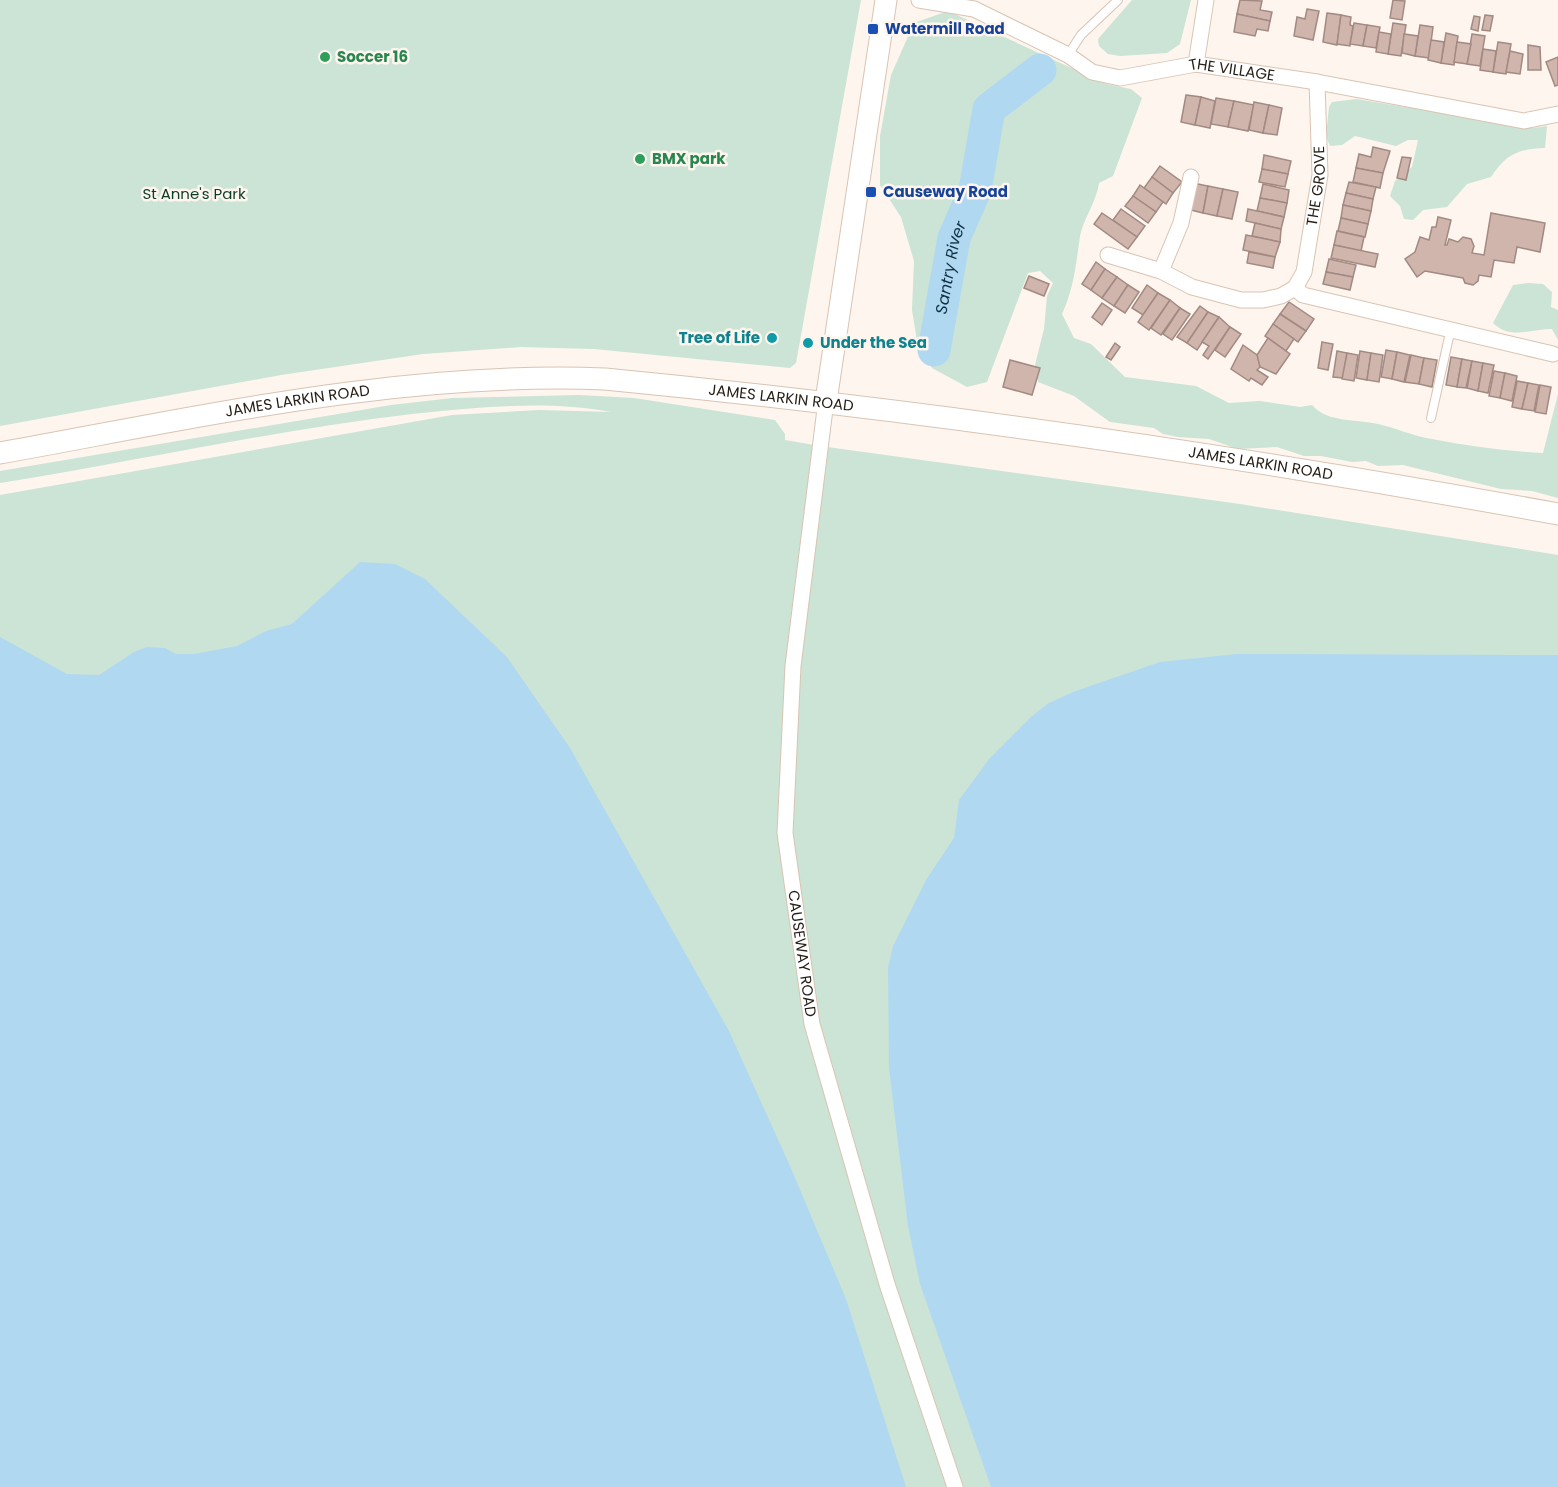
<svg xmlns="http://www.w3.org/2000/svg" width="1558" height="1487" viewBox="0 0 1558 1487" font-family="Poppins,sans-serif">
<rect width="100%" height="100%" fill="#fdf5ee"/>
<g fill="#cbe4d5">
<path d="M0,0H861L796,363L790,368L594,349L521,347L423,354L281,375L0,426Z"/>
<path d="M1132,0H1191L1180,44L1167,53L1120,56L1108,54L1099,46L1098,39Z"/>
<path d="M948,11L1106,84L1131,89L1142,98L1113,176L1099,183C1096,203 1084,217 1080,236C1076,264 1074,288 1062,314L1074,338L1091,344L1125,377L1196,386L1229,403L1260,401L1300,407L1312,405C1327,423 1357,419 1378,424C1396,428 1413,436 1432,439C1468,446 1505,451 1543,453L1558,394V498L1532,491L1501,489L1403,465L1378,466L1366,461L1352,462L1321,456H1304L1277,447L1238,449L1209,439L1178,437L1163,434L1154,428L1110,422L1074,396L1038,382L1035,365L1044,329L1047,296L1053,283L1040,271L1028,273L987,382L967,387L932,368L917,341L912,310L914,261L901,217L880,185V136L891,75L914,23Z"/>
<path d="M1356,99L1533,128L1547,126L1545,148C1518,149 1506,154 1491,177L1467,184L1447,207L1423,210L1413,220L1404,219L1400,206L1390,196L1395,181L1412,167L1418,140H1408L1396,146L1355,136L1342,145L1330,146L1326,136L1329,107L1332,102Z"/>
<path d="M1528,283L1543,284L1552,292L1551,307L1558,310V340L1552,329C1530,329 1510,340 1493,323L1513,285Z"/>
<path d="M579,395L634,398L775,420L785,434V440L820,446L1240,504L1558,555V1487H0V495L452,415L539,410L611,412C546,400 478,407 412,414C274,430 138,461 0,483V471L391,405L452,398Z"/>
</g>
<g fill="#b0d8f1">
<path d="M360,562L395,564L425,579L507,657L570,748L729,1031L790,1166L846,1299L906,1487H0V637L67,674L99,675L134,652L147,647L165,648L176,654H194L237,646L266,631L292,624Z"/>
<path d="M1237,654L1558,655V1487H991L920,1284L908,1226L889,1068L888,968L893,946L926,880L954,838L959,800L990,758L1030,718L1047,704L1073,692L1160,662Z"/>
</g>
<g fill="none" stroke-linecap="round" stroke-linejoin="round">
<path stroke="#b0d8f1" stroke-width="33" id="s1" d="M934,350L954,238L975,190L989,109L1040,70"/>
</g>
<g fill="#d0b5ad" stroke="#a28982" stroke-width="1.5">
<path d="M1240,0L1262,1L1260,10L1272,12L1270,21L1237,14Z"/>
<path d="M1393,0L1405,1L1402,20L1390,18Z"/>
<path d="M1307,9L1319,11L1313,40L1294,36L1297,17L1305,19Z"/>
<path d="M1327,13L1341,15L1337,45L1323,42Z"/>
<path d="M1237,14L1270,21L1268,31L1257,29L1255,36L1234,32Z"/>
<path d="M1341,15L1351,17L1350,25L1353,26L1350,46L1337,44Z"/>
<path d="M1485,15L1493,16L1490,31L1482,30Z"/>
<path d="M1474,16L1480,17L1478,31L1471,29Z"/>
<path d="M1354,23L1367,25L1363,46L1350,44Z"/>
<path d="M1393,23L1406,25L1401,56L1388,54Z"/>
<path d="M1367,25L1380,27L1376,48L1363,46Z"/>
<path d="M1420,25L1433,27L1429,58L1415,56Z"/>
<path d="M1379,32L1391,34L1388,54L1376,52Z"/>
<path d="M1446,33L1458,36L1454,65L1441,63Z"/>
<path d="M1404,34L1418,36L1415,56L1402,53Z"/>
<path d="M1472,34L1485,36L1480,66L1467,64Z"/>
<path d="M1431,40L1444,42L1441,63L1428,60Z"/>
<path d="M1457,42L1471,44L1467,64L1454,62Z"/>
<path d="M1498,42L1511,44L1506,74L1493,72Z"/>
<path d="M1528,45L1540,47L1541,70H1528Z"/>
<path d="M1483,49L1496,51L1493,72L1480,70Z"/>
<path d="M1510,51L1523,54L1520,74L1506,72Z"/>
<path d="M1558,57V85L1555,86L1546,62Z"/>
<path d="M1186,95L1201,97L1195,125L1181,122Z"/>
<path d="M1201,97L1215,101L1210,128L1195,125Z"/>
<path d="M1216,98L1234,101L1228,127L1211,124Z"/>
<path d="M1234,101L1254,105L1248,131L1228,127Z"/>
<path d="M1254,102L1269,105L1263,133L1249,130Z"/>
<path d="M1269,105L1282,108L1277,135L1263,133Z"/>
<path d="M1373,147L1390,151L1383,173L1356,168L1359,154L1371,157Z"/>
<path d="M1264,155L1291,161L1288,174L1262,169Z"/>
<path d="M1402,157L1411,158L1406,180L1397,178Z"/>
<path d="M1160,166L1182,182L1173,193L1152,177Z"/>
<path d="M1356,168L1383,173L1380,188L1353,182Z"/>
<path d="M1262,169L1288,174L1285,187L1259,182Z"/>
<path d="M1152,177L1173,193L1166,204L1144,188Z"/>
<path d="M1349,182L1376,187L1373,199L1346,193Z"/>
<path d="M1193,183L1208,186L1203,213L1187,209Z"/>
<path d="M1263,184L1289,190L1287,203L1260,198Z"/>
<path d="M1140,185L1163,202L1156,212L1133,196Z"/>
<path d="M1208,186L1223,189L1217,216L1203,213Z"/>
<path d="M1223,189L1238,192L1232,219L1217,216Z"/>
<path d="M1346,193L1373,199L1371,211L1343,205Z"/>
<path d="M1133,196L1156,212L1148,223L1125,206Z"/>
<path d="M1260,198L1287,203L1284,217L1257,211Z"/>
<path d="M1343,205L1371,211L1368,224L1341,218Z"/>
<path d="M1121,209L1145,226L1137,237L1113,220Z"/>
<path d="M1248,209L1284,217L1281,229L1246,221Z"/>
<path d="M1102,213L1137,237L1128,249L1094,224Z"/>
<path d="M1491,213L1545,223L1540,252L1517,247L1514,263L1494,260L1491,277L1479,275L1478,281L1473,285L1465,283L1463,278L1425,271L1417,277L1405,259L1415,252L1420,237L1429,240L1432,227H1436L1438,217L1451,220L1445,245H1447L1449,239L1458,242L1463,237L1471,239L1474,246L1472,253L1484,255Z"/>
<path d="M1341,218L1368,224L1365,237L1338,231Z"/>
<path d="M1255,223L1281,229L1280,242L1252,236Z"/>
<path d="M1337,231L1364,237L1361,251L1334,245Z"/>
<path d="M1246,235L1280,242L1275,257L1243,250Z"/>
<path d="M1334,245L1378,254L1375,267L1331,258Z"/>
<path d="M1249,252L1275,257L1273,268L1247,263Z"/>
<path d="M1329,259L1356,265L1353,277L1326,272Z"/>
<path d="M1096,262L1105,269L1091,290L1082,284Z"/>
<path d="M1105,269L1117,277L1102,298L1091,290Z"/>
<path d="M1326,272L1353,277L1350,290L1323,284Z"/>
<path d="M1029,276L1049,284L1044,296L1024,288Z"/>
<path d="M1117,277L1128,285L1114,306L1102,298Z"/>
<path d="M1128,285L1139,292L1125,313L1114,306Z"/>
<path d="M1147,285L1158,293L1143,315L1132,308Z"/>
<path d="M1158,293L1170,300L1149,330L1138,322Z"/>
<path d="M1170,300L1180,308L1161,335L1151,328Z"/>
<path d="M1289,302L1314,319L1306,331L1280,314Z"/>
<path d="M1102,303L1112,310L1102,325L1092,317Z"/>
<path d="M1200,306L1208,312L1187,343L1177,337Z"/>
<path d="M1180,308L1190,314L1172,340L1163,334Z"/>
<path d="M1208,312L1219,317L1197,350L1187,343Z"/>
<path d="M1280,314L1306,331L1298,342L1273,324Z"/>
<path d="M1219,317L1230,327L1208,359L1203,355L1209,346L1202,342Z"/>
<path d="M1273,324L1294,339L1286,351L1265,336Z"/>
<path d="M1230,327L1241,334L1225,357L1215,350Z"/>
<path d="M1268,338L1290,354L1276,374L1258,366L1257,355Z"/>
<path d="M1322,342L1333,344L1328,370L1318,368Z"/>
<path d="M1115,343L1120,347L1111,360L1106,357Z"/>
<path d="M1243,345L1257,355L1260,367L1257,370L1268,377L1262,385L1251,378L1249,381L1231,369Z"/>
<path d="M1386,350L1397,352L1392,379L1381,377Z"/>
<path d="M1337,351L1347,353L1343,378L1333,377Z"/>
<path d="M1360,351L1371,353L1367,380L1356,378Z"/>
<path d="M1397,352L1410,355L1404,382L1392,379Z"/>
<path d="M1347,353L1358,355L1354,381L1342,379Z"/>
<path d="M1371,353L1383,355L1379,382L1367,380Z"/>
<path d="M1411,355L1424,358L1419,384L1405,382Z"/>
<path d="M1451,357L1462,359L1457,387L1446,385Z"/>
<path d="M1424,358L1437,360L1432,387L1419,384Z"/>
<path d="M1462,359L1472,361L1466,388L1457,387Z"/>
<path d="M1010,360L1040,368L1032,395L1003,387Z"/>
<path d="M1472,361L1483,363L1478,391L1467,388Z"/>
<path d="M1483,363L1494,365L1488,393L1478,391Z"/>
<path d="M1494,371L1505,373L1500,398L1489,396Z"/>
<path d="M1505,373L1517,376L1512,401L1500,398Z"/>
<path d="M1517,381L1528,383L1522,409L1512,407Z"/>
<path d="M1528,383L1539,385L1534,411L1522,409Z"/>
<path d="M1540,385L1551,387L1546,414L1535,412Z"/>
</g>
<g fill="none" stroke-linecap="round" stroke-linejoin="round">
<defs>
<g id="lane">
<path d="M1068,55L1081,35L1118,0"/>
<path d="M1431,418L1451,328"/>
</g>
<g id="street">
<path id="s2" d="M919,0L974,9L1068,55L1092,72L1120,78L1196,64L1317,82L1524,121L1558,114"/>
<path d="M1196,64L1206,0"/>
<path id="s3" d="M1108,255L1161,271L1192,287L1241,300H1263L1281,296L1295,288L1304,272L1320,175L1317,82"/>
<path d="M1161,271L1181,223L1191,177"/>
<path d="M1295,288L1303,295L1553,354"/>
<path id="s4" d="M826,401L793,666L785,833L812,1024L887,1284L955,1487"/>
</g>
<g id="secondary">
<path d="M826,401L886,0"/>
<path id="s5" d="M0,453C200,417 401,371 605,379C925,410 1242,456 1558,514"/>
</g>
</defs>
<use href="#lane" stroke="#d9c4b3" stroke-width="10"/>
<use href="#street" stroke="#d9c4b3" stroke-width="17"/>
<use href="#secondary" stroke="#d9c4b3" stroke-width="23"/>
<use href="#lane" stroke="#fff" stroke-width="8"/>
<use href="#street" stroke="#fff" stroke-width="15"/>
<use href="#secondary" stroke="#fff" stroke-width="21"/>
</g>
<g fill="#1a4fb4" stroke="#fdf5ee" stroke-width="2">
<rect x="867" y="23" width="12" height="12" rx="3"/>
<rect x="865" y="186" width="12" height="12" rx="3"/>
</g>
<g fill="#2e9e5b" stroke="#fdf5ee" stroke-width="2">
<circle cx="325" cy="57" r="6"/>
<circle cx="640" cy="159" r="6"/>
</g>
<g fill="#0f9aa8" stroke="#fdf5ee" stroke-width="2">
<circle cx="772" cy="338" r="6"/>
<circle cx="808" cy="343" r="6"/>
</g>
<g text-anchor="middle" stroke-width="5" stroke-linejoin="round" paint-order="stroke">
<g font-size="15" font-weight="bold" fill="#164399" stroke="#fdf5ee" text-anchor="start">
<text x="885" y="34">Watermill Road</text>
<text x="883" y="197">Causeway Road</text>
</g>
<g font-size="15" font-weight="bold" fill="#27864d" stroke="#fdf5ee" text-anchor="start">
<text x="337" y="62">Soccer 16</text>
<text x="652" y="164">BMX park</text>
</g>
<g font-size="15" fill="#272019" stroke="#fdf5ee">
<text dy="5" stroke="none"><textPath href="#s2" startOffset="332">THE VILLAGE</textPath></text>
<text dy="5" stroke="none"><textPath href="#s3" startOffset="303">THE GROVE</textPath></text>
<text dy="5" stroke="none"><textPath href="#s5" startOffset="788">JAMES LARKIN ROAD</textPath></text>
<text dy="5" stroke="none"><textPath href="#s5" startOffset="302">JAMES LARKIN ROAD</textPath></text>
<text dy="5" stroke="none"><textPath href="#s5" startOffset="1272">JAMES LARKIN ROAD</textPath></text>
<text dy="5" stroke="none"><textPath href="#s4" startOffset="556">CAUSEWAY ROAD</textPath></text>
</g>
<g font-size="15" fill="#0a3e27" stroke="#fdf5ee">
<text x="194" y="199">St Anne's Park</text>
</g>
<g font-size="15" font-weight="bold" fill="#0d838f" stroke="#fdf5ee" text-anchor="end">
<text x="760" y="343">Tree of Life</text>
<text x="820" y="348" text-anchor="start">Under the Sea</text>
</g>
<g font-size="16" font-style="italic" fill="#0f3143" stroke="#fdf5ee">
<text dy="6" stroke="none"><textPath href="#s1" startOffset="84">Santry River</textPath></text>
</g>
</g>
</svg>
